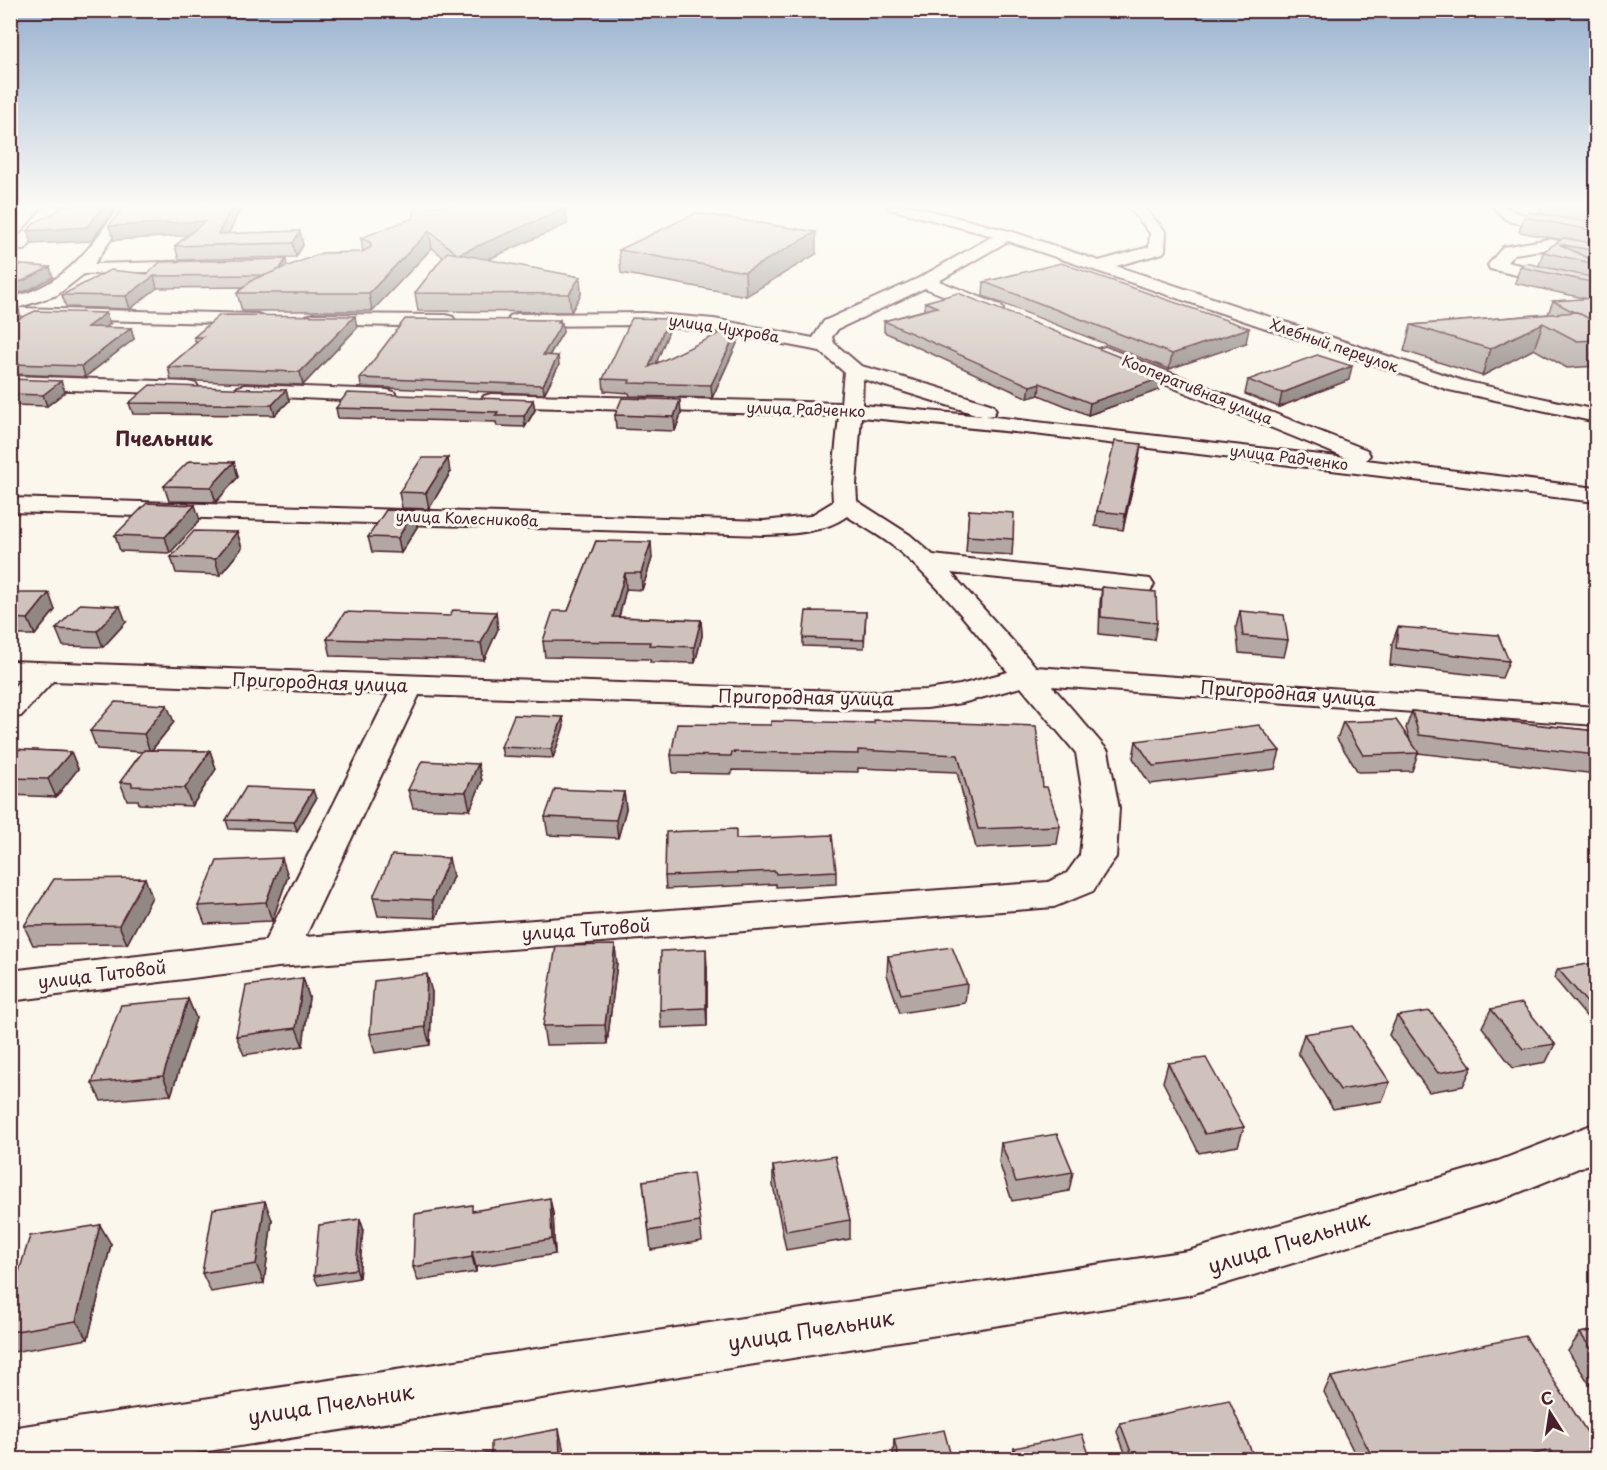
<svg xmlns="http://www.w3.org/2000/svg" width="1607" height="1470" viewBox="0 0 1607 1470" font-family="'Playpen Sans',sans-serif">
<rect width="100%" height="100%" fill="#fbf7ec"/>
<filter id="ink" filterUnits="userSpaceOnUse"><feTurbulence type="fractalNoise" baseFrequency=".0167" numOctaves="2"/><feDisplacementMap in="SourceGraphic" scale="12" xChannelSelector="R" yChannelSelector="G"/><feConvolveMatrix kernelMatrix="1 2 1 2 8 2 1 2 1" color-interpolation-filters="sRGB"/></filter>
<g filter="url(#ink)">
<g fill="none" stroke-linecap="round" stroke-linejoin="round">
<defs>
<g id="minor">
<path d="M45,206H60L25,250H13L11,247L13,244Z"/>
<path d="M120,206H134L94,264L199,261L207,266L205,270L84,274L57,295L17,308L257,314L264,316L266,320L264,324L10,318V298C66,285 88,250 120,206Z"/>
<path d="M888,206H912L1013,232L1099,261L1149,247L1150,233L1128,206H1143L1166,232L1165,250L1163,253L1116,266L1463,381L1596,410V422L1449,390L1008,241L939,281L1000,305L1003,309L1000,313H988L925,288L838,329L832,337L834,343L861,366L933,386L993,405L996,410L993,415L986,416L1346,458L1098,357L1095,353L1098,349L1105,347L1367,450L1370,455L1366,460L1596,488V502L1034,434L861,417L856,484L857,501L910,535L933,555L1150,579L1154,585L1150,591L1141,593L951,573L1036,667L1596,707V725L1052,686L1108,751L1119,808L1116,857L1110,865L1093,891L1054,907L278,967L10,1001V971L265,941L389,694L53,681L21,716L10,718V691L21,679H10V661L868,692L927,690L960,685L1008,672C972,628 937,582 893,546C879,535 862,526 847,516C823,533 792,534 764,535L10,512V498L764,521L810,516L833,502L832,484L839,416L491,406L484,404L481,400L484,396L491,394L841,403L844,372L820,351L714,331L645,325L517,326L510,324L508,320L510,316L517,314L645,313L714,319L813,338L824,321L919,278L993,236L890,209ZM863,379L982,416L862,405ZM1021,687L1076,753L1085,808L1080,855L1067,873L1048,882L305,937L419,695L868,710L927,708L962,703Z"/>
<path d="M1492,206C1511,206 1504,208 1518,213C1532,219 1564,215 1574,226L1566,231L1512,222L1507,220Z"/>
<path d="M1549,239L1596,248V258L1549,249L1514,254L1507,262L1596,283V293L1490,269L1488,265L1503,247Z"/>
<path d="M313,314L446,315L453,317L455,321L453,325L446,327L306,324L304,320L306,316Z"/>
<path d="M10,376L189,382L196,384L199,388L196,392L189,394L10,388Z"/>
<path d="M245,385L387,390L394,392L397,396L394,400L387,402L238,395L235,391L238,387Z"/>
<path d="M1596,1123V1161L1503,1199L1188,1295L152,1460H10V1428L1188,1251L1498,1161Z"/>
</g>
</defs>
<use href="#minor" stroke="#4a1f2b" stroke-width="4"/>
<use href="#minor" fill="#fbf7ec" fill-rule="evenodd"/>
</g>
<g fill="#b2a7a2" stroke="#4a1f2b" stroke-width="1.5">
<path d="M124,206H242L228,234L300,231L303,245L296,257L179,260L175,246L188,235L114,240L109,226Z"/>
<path d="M1541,206H1596V366L1567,368L1534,349L1482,376L1404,351L1411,325L1548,314L1553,301L1588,299L1515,283L1520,267L1539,266L1543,252L1562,240L1519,232L1524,217L1538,214Z"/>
<path d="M566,208L567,224L487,260L580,277L581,294L571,312L418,311L415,293L443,257L432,248L372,311H242L237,293L244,287L157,288L130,309L66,307L62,295L148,274L287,267L362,252H363L361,238Z"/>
<path d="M619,250L816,254L746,296L621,273Z"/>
<path d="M984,282L1246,343L1169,369L983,296Z"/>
<path d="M925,302L1144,372L1161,378L1159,390L1088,415L1039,395L1028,398L884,332V321L924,310Z"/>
<path d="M10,310L21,318L110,324L104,328H131L134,339L85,377L10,374Z"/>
<path d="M668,319L669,331L656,363L739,339L712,398L630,396L629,393L604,391L603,379Z"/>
<path d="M560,320L563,332L549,356L559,365L544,394L361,387L360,378Z"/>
<path d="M357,328L303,385L171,380L168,367L196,343L194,337Z"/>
<path d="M10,379L65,392L47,406L10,405Z"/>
<path d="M1248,380H1349L1279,407L1245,394Z"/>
<path d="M286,390L289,401L275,415L133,414L129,403Z"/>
<path d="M533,400L535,410L525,427L497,426L496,422L338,418L336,408Z"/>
<path d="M681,414L675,431L616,429L615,415Z"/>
<path d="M1141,444L1123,530L1095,526L1097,511Z"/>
<path d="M234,462L238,477L216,502L169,501L164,486Z"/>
<path d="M450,473L429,509L402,508L399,492Z"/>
<path d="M969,510L1013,539L1012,555L966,552Z"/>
<path d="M200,520L170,553L120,551L115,535Z"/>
<path d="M417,527L401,553L372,552L368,537Z"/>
<path d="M237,532L242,548L220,575L176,573L171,557Z"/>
<path d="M596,541L652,558L642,590L626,589L619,617L701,620L702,636L695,663L650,662V659L545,657L543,641L568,611Z"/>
<path d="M1102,587L1157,623L1154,640L1099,634L1100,603Z"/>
<path d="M10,593L55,610L35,635H10Z"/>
<path d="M1240,611L1288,640L1284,657L1239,653L1236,627Z"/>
<path d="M866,612L864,648L803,646V638Z"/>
<path d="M126,622L103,647L63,646L56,629Z"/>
<path d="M1398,627L1509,661L1502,678L1390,665L1392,644Z"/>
<path d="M498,629L484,660L331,656L327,639Z"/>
<path d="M1412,711L1596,731V774L1418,753L1412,771L1358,772L1337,739L1343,722L1410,740L1406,728Z"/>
<path d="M174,722L152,750L210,751L216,769L192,806L139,804L138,800H127L120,782L142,752L97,749L90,731Z"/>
<path d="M874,723L1043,787L1060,826L1057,844L976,848L957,772L858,768V772L732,770V774L673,773L671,755L771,725Z"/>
<path d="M564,726L553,758L503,756L501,747Z"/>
<path d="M1136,741L1280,751L1275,769L1150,784L1133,758Z"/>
<path d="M10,749L71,752L78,769L56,797L10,795Z"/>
<path d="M478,764L482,781L470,810L413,808L408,790Z"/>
<path d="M624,792L626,809L618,838L548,835L545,817Z"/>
<path d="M316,799L297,831L229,829L226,820Z"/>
<path d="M736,839L836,871V884L776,887V884L666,889L665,876Z"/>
<path d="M288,876L272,921L205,924L198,906Z"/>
<path d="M453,876L436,918L378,916L373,897Z"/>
<path d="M152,897L127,944L33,945L24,926Z"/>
<path d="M888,956L967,984L965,1003L900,1013L887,975Z"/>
<path d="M617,963L607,1044L546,1045L543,1026Z"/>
<path d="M1596,966V1028L1554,978L1558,969Z"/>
<path d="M707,968V1026L661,1028L660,1010Z"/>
<path d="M303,978L309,997L303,1046L244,1055L236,1036Z"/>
<path d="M432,992L430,1045L375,1053L370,1034Z"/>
<path d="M188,999L196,1018L171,1095L101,1101L92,1083Z"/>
<path d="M1491,1009L1555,1044L1546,1062L1513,1068L1482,1027Z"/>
<path d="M1397,1016L1472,1067L1463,1086L1429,1092L1389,1035Z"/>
<path d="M1304,1034L1390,1082L1382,1101L1333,1109L1298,1053Z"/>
<path d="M1168,1063L1244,1127L1238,1146L1199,1153L1163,1082Z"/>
<path d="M1001,1143L1073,1172L1069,1191L1012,1201L999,1162Z"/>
<path d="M773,1166L850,1220V1239L786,1250L773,1185Z"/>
<path d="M643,1181L700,1222L702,1241L651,1250Z"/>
<path d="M474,1211L553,1213L555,1254L476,1267V1272L418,1281L413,1267Z"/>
<path d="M360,1219L363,1228L359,1278L318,1285L314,1276Z"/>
<path d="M272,1220L264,1283L211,1292L202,1273Z"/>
<path d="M111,1244L88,1339L13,1352L10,1348V1301Z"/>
<path d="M1596,1330V1394L1568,1351L1580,1333Z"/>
<path d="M1331,1377L1596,1446V1453L1592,1460H1358L1324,1392Z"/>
<path d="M1120,1423L1254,1457L1253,1460H1128L1117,1432Z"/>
<path d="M894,1439L952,1460H894L893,1457Z"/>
<path d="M1014,1448L1091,1460H1012Z"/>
</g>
<g fill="#918884" stroke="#4a1f2b" stroke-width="1.5">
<path d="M104,206H117L91,241L32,244L28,231Z"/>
<path d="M232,206H242L223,245L218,234Z"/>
<path d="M566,208L567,224L461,271L459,254Z"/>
<path d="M205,221L209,234L114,240L109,226Z"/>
<path d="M300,231L303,245L296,257L293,243Z"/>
<path d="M429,231L432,248L372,311L369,293Z"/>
<path d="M816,232V254L746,296L745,272Z"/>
<path d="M286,259L288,271L277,275Z"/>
<path d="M50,267L53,277L29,290L10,296V285Z"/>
<path d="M154,276L157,288L130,309L126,296Z"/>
<path d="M580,277L581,294L571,312L569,294Z"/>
<path d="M19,310L22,321L10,335V321Z"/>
<path d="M106,313L110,324L90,338L87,327Z"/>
<path d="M355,316L357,328L303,385L300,372Z"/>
<path d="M668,319L669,331L650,379L649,367Z"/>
<path d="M560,320L561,326L562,323L563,332L544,364L543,355Z"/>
<path d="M1543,323L1534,349L1482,376L1490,349Z"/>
<path d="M739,327V339L712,398L711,385Z"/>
<path d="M131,328L134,339L85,377L82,366Z"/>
<path d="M1249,328L1246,343L1169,369L1172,354Z"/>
<path d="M558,356L559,365L544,394L543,385Z"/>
<path d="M1352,366L1349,380L1279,407L1282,393Z"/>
<path d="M1161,378L1159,390L1088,415L1090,403Z"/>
<path d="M61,381L65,392L47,406L43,395Z"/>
<path d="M1040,383L1039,395L1028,398L1030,386Z"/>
<path d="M286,390L289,401L275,415L272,405Z"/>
<path d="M533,400L535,410L525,427L524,416Z"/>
<path d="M680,400L681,414L675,431L674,417Z"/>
<path d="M1141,444L1139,459L1123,530L1125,514Z"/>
<path d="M448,458L450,473L429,509L426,493Z"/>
<path d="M234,462L238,477L216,502L211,487Z"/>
<path d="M195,505L200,520L170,553L165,537Z"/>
<path d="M414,511L417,527L401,553L398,538Z"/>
<path d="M237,532L242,548L220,575L215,559Z"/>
<path d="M651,542L652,558L642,590L641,573Z"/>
<path d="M625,573L626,589L615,633L613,617Z"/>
<path d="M49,593L55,610L35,635L28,619Z"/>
<path d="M120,606L126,622L103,647L97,631Z"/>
<path d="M496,612L498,629L484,660L481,643Z"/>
<path d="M701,620L702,636L695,663L694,647Z"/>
<path d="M167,705L174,722L150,752L144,734Z"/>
<path d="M563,717L564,726L553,758L551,749Z"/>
<path d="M210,751L216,769L192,806L185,788Z"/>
<path d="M71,752L78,769L56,797L48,779Z"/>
<path d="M478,764L482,781L470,810L466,792Z"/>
<path d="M313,790L316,799L297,831L294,822Z"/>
<path d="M624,792L626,809L618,838L616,820Z"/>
<path d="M282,858L288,876L272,921L266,902Z"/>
<path d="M449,858L453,876L436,918L432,900Z"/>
<path d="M145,878L152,897L127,944L119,925Z"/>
<path d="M615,945L617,963L607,1044L605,1025Z"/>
<path d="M706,949L707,968V1026L706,1008Z"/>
<path d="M427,974L432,992L430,1045L425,1027Z"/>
<path d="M303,978L309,997L303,1046L296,1028Z"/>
<path d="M188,999L196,1018L171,1095L163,1076Z"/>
<path d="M550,1198L553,1213L555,1254L552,1239Z"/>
<path d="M265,1201L272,1220L264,1283L256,1264Z"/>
<path d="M360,1219L363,1228L359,1278L356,1269Z"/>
<path d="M100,1225L111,1244L88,1339L76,1321Z"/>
<path d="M472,1252L476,1267V1272L472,1257Z"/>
<path d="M559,1429L564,1452V1460H560Z"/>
</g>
<g fill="#cfc2bc" stroke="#4a1f2b" stroke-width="1.5">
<path d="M61,206H104L87,227L28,231L34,223L56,212Z"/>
<path d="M124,206H232L218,234L300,231L293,243L175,246L205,221L109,226Z"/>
<path d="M415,206H551L566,208L459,254L580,277L569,294L415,293L447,252L457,254L429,231L369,293H237L254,279L322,253L362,252L371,247V243L361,238L413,218Z"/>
<path d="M1575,206H1596V212L1592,209Z"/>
<path d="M1529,212L1592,223L1596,220V231L1524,217Z"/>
<path d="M696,213L816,232L745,272L619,250Z"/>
<path d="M1564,238L1596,244V251L1559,244L1596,262V264L1543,252Z"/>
<path d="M286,259L280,269L266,275L154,276L126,296L62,295L110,270L148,274L160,262Z"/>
<path d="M1061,263L1249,328L1172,354L984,282Z"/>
<path d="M1526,263L1596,278V283L1520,267Z"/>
<path d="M10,264L50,267L25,280L10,285Z"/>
<path d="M958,293L1145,367L1138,369L1161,378L1090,403L1040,383L1030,386L884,321L937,307L925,302Z"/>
<path d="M1596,298V323L1577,312H1574L1553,301Z"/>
<path d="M10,310H19L10,321Z"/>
<path d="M35,311L106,313L87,327L131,328L82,366L10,364V323Z"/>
<path d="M1577,312L1596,323V340L1577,341L1543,323L1490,349L1411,325Z"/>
<path d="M220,315L355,316L300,372L168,367L203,337H194Z"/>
<path d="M632,318L668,319L649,367L733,327H739L711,385L629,383L630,380L603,379Z"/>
<path d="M405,319L560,320L558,323H562L543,355L558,356L543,385L360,378Z"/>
<path d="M1317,355L1352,366L1282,393L1248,380Z"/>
<path d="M10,379L61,381L43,395L10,394Z"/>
<path d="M150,385L286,390L272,405L129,403Z"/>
<path d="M347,393L533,400L524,416H495L498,412L336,408Z"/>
<path d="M622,398L680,400L674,417L615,415Z"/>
<path d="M1115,441L1141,444L1125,514L1097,511Z"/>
<path d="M422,458H448L426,493L399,492Z"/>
<path d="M189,461L234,462L211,487L164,486Z"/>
<path d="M147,503L195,505L165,537L115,535Z"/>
<path d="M386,510L414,511L398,538L368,537Z"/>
<path d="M969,510L1014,513L1013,539L967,536Z"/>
<path d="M194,531L237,532L215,559L171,557Z"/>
<path d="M596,541L651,542L641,573H625L613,617L701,620L694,647L649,645L650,642L543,641L553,611H568Z"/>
<path d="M1102,587L1156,592L1157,623L1101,617Z"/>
<path d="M10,593H49L28,619L10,618Z"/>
<path d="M80,604L120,606L97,631L56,629Z"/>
<path d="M453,610L496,612L481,643L327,639L345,612L450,616Z"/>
<path d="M806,611L866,612L864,640L803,638Z"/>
<path d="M1240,611L1284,615L1288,640L1243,636Z"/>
<path d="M1398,627L1498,635L1509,661L1396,648Z"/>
<path d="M115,702L167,705L144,734L90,731Z"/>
<path d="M1412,711L1596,731V755L1419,735Z"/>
<path d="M514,715L563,717L551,749L501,747Z"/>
<path d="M874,720L1036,726L1043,787H1047L1060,826L978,829L958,755L858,750V754L732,752L731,756L671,755L677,724L771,725V721L874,723Z"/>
<path d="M1396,720L1419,753L1363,755L1343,722Z"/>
<path d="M1259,725L1280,751L1153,766L1136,741Z"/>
<path d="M10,749L71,752L48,779L10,778Z"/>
<path d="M144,750L210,751L185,788L132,786V783L120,782Z"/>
<path d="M422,761L478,764L466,792L408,790Z"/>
<path d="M246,787L313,790L294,822L226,820Z"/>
<path d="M555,789L624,792L616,820L545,817Z"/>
<path d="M736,829V839L832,835L836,871L776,874L775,871L665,876L666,832Z"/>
<path d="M392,855L449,858L432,900L373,897Z"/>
<path d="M282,858L266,902L198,906L217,861Z"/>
<path d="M145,878L119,925L24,926L54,879Z"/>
<path d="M615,945L605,1025L543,1026L556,946Z"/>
<path d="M952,947L967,984L901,994L888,956Z"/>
<path d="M706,949V1008L660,1010L661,951Z"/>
<path d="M1594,963L1596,966V1013L1558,969Z"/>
<path d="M427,974L425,1027L370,1034L374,981Z"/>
<path d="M303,978L296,1028L236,1036L246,986Z"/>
<path d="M188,999L163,1076L92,1083L121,1005Z"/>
<path d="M1522,1003L1555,1044L1523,1049L1491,1009Z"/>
<path d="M1430,1011L1472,1067L1438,1073L1397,1016Z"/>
<path d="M1352,1026L1390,1082L1340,1090L1304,1034Z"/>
<path d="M1206,1058L1244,1127L1205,1134L1168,1063Z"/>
<path d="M1057,1134L1073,1172L1016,1182L1001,1143Z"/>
<path d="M835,1156L850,1220L786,1231L773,1166Z"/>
<path d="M693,1173L700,1222L649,1231L643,1181Z"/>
<path d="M550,1198L552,1239L472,1252V1257L413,1267L415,1214L472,1205V1211Z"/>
<path d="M265,1201L256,1264L202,1273L213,1209Z"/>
<path d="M360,1219L356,1269L314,1276L319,1225Z"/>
<path d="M100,1225L76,1321L10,1332V1301L30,1236Z"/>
<path d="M1596,1330V1356L1580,1333Z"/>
<path d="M1525,1336L1596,1446V1450L1556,1459L1551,1450L1508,1460H1374L1331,1377Z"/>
<path d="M1229,1400L1254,1457L1239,1460H1134L1120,1423Z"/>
<path d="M559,1429L560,1460H393L394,1458L491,1453V1442Z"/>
<path d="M944,1430L952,1460H899L894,1439Z"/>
<path d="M1082,1434L1091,1460H1017L1014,1448Z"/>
</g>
</g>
<linearGradient id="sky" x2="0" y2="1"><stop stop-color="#97b1cf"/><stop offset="0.5" stop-color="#fdfbf6"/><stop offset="1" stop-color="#fdfbf6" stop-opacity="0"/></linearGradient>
<rect width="1607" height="412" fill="url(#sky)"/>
<g text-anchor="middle" stroke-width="6" stroke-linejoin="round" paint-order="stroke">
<g font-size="15" fill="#4a1f2b" stroke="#fbf7ec">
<text transform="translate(724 329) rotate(9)" y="5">улица Чухрова</text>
<text transform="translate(1334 346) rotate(19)" y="5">Хлебный переулок</text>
<text transform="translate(1197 390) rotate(22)" y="5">Кооперативная улица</text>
<text transform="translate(806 410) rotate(2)" y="5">улица Радченко</text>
<text transform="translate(1289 458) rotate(7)" y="5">улица Радченко</text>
<text transform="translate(467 519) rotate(2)" y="5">улица Колесникова</text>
</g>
<g font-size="18" fill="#4a1f2b" stroke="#fbf7ec">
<text transform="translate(320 683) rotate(2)" y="6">Пригородная улица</text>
<text transform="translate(1288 694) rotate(4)" y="6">Пригородная улица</text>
<text transform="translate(806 698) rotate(1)" y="6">Пригородная улица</text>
<text transform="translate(586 930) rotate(-4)" y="6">улица Титовой</text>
<text transform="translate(102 975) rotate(-7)" y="6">улица Титовой</text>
</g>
<g font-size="20" font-weight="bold" fill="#4a1f2b" stroke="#fbf7ec">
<text x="164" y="446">Пчельник</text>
</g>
<g font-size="21" fill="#4a1f2b" stroke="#fbf7ec">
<text transform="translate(1289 1243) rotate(-17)" y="7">улица Пчельник</text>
<text transform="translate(811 1331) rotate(-9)" y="7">улица Пчельник</text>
<text transform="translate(331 1405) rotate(-9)" y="7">улица Пчельник</text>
</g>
</g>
<rect width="1607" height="1470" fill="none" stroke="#fbf7ec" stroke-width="36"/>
<rect x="18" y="18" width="1571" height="1434" fill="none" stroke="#4a1f2b" stroke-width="2" filter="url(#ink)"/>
<g transform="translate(1550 1413) rotate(348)" stroke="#fbf7ec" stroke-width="4.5" paint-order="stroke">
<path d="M0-4.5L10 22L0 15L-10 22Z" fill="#4a1f2b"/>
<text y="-9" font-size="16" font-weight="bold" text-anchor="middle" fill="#4a1f2b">С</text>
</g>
</svg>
